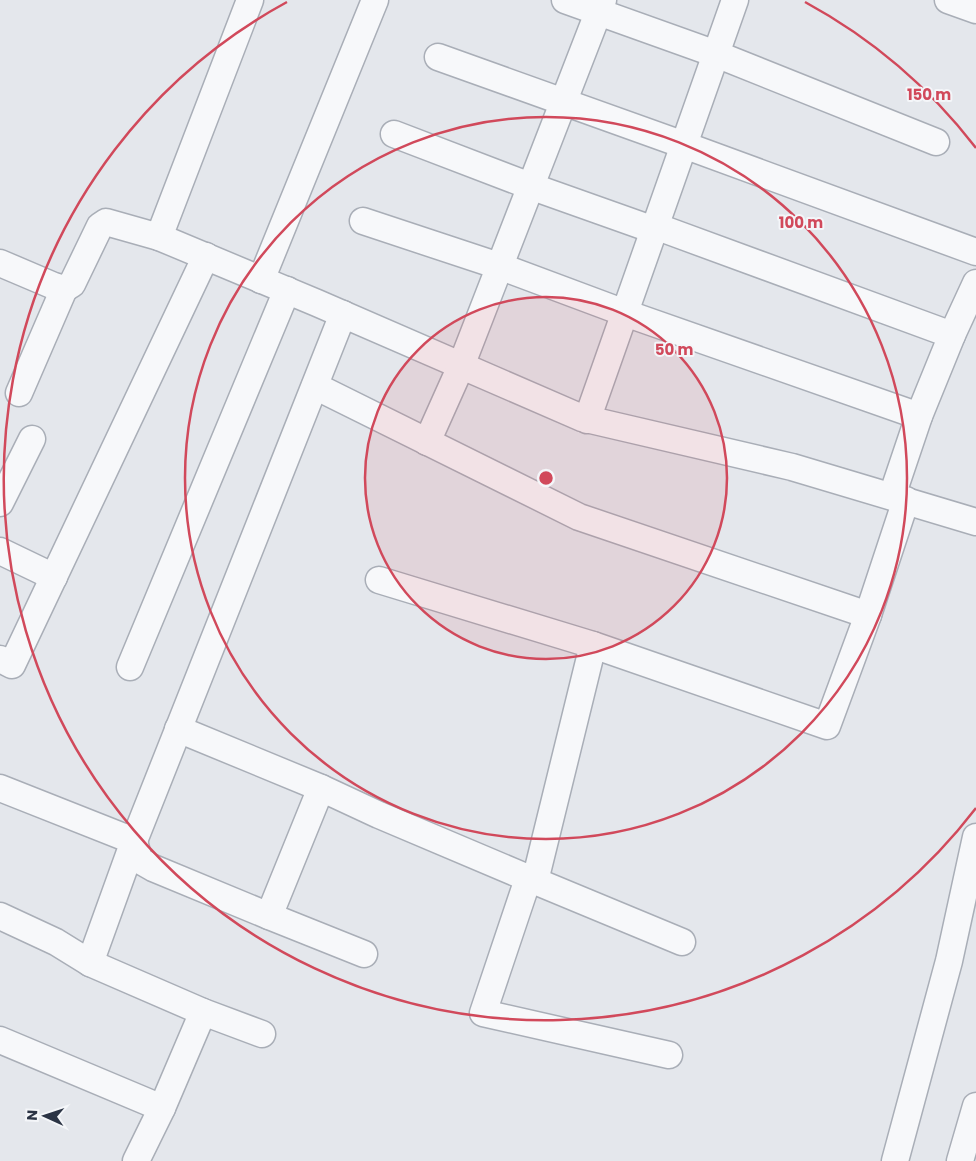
<svg xmlns="http://www.w3.org/2000/svg" width="976" height="1161" viewBox="0 0 976 1161" font-family="Poppins,sans-serif">
<rect width="100%" height="100%" fill="#e4e7ec"/>
<g fill="none" stroke-linecap="round" stroke-linejoin="round">
<defs>
<g id="street">
<path d="M250,0L159,237L317,303L582,418L792,467L976,522"/>
<path d="M565,0L716,54L936,142"/>
<path d="M948,0L976,10"/>
<path d="M438,57L684,145L976,252"/>
<path d="M394,134L530,186L654,230"/>
<path d="M363,221L499,266L625,313L919,416"/>
<path d="M655,226L952,335"/>
<path d="M0,263L54,286L64,289L72,284L100,226L106,222L159,237"/>
<path d="M261,280L375,0"/>
<path d="M315,386L579,517L868,615"/>
<path d="M19,393L64,289"/>
<path d="M587,420L735,0"/>
<path d="M427,442L461,366L603,0"/>
<path d="M892,496L919,416L952,335L976,283"/>
<path d="M0,503L32,439"/>
<path d="M0,551L54,577"/>
<path d="M379,580L593,645L827,726L868,615L906,500"/>
<path d="M0,659L12,665L206,256"/>
<path d="M130,667L287,290"/>
<path d="M178,729L321,788"/>
<path d="M0,788L134,841L139,860L153,868L269,916L364,954"/>
<path d="M528,879L483,1013L669,1055"/>
<path d="M535,881L682,942"/>
<path d="M0,916L56,942L90,963L203,1012L262,1034"/>
<path d="M269,916L321,788L379,815L535,881L593,645"/>
<path d="M90,963L134,841L343,314"/>
<path d="M0,1040L162,1108"/>
<path d="M136,1161L162,1108L203,1012"/>
<path d="M895,1161L949,961L976,837"/>
<path d="M960,1161L976,1106"/>
</g>
</defs>
<use href="#street" stroke="#a9aeb7" stroke-width="29"/>
<use href="#street" stroke="#f7f8fa" stroke-width="26"/>
</g>
<circle cx="546" cy="478" r="181" fill="#d1495b" fill-opacity=".12"/>
<g fill="none" stroke="#d1495b" stroke-width="2.5">
<circle cx="546" cy="478" r="181"/>
<circle cx="546" cy="478" r="361"/>
<path d="M976 808A542 542 0 1 1 287 2M805 2A542 542 0 0 1 976 148"/>
</g>
<circle cx="546" cy="478" r="8" fill="#d1495b" stroke="#f4f6f9" stroke-width="2.5"/>
<g font-size="15" text-anchor="middle" font-weight="bold" fill="#d1495b" stroke="#f4f6f9" stroke-width="4" stroke-linejoin="round" paint-order="stroke">
<text x="929" y="100">150 m</text>
<text x="801" y="228">100 m</text>
<text x="674" y="355">50 m</text>
</g>
<g transform="translate(45 1116) rotate(273)" stroke="#f4f6f9" stroke-width="4" paint-order="stroke">
<path d="M0-4L9 19L0 12L-9 19Z" fill="#2b3445"/>
<text y="-8" font-size="14" font-weight="bold" text-anchor="middle" fill="#2b3445">N</text>
</g>
</svg>
